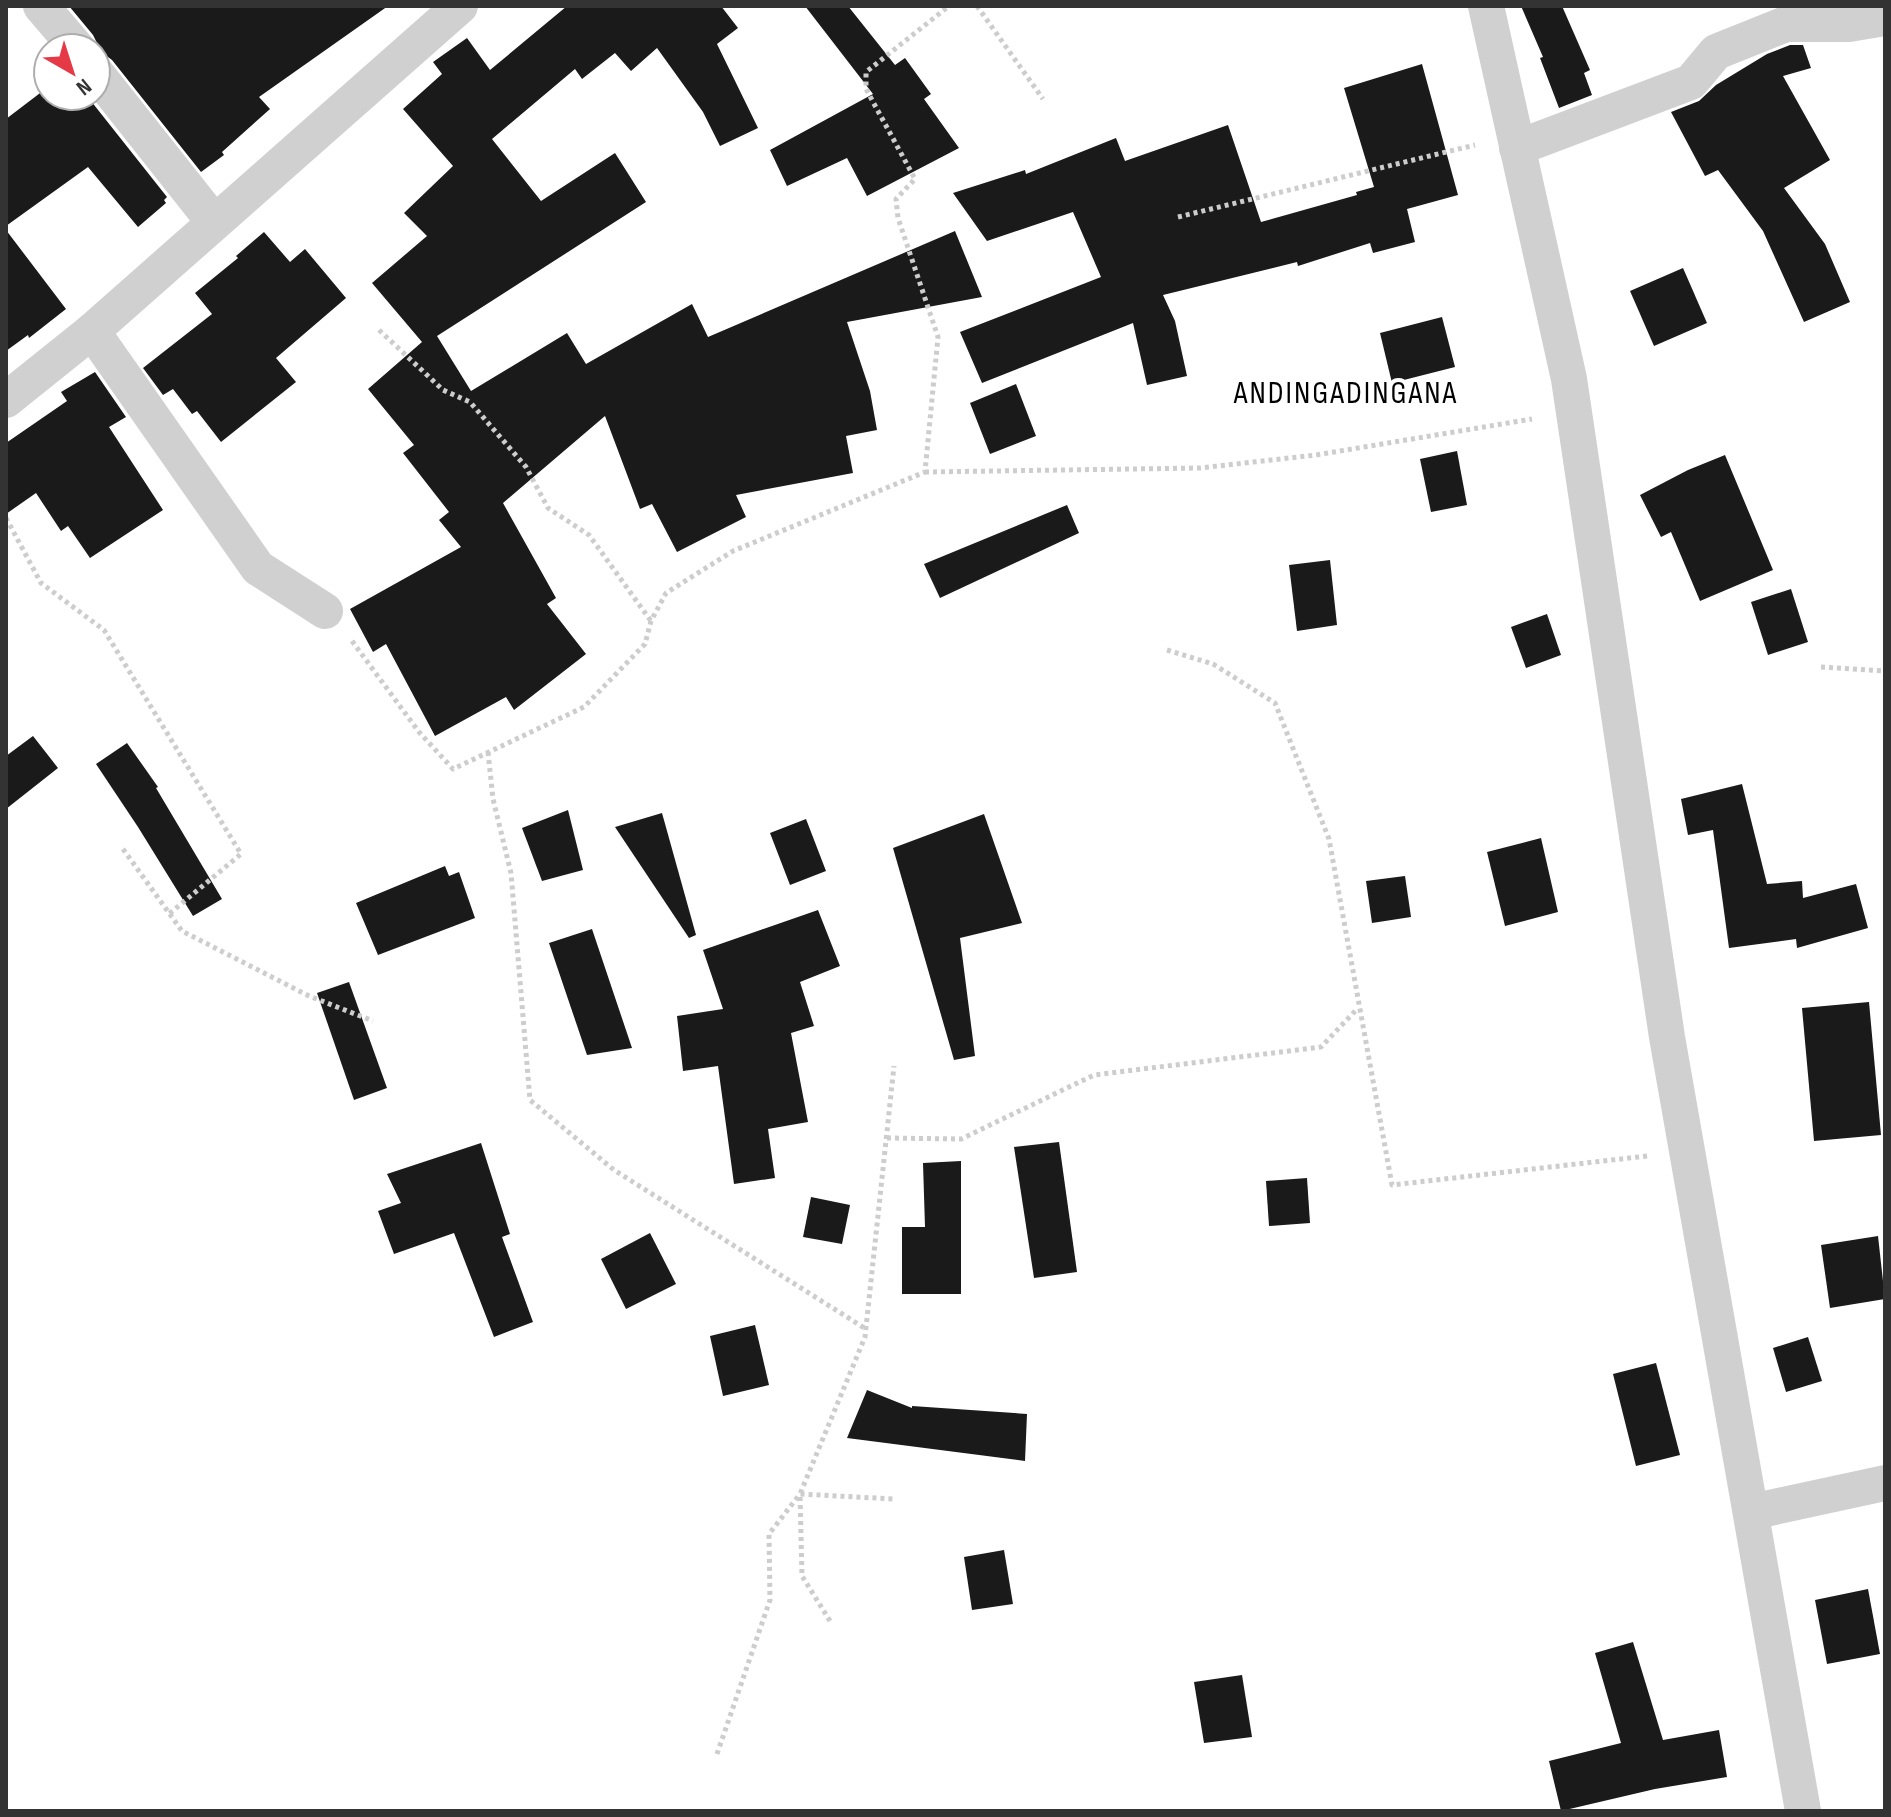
<svg xmlns="http://www.w3.org/2000/svg" width="1891" height="1817" viewBox="0 0 1891 1817" font-family="'Sofia Sans Condensed',sans-serif">
<rect width="100%" height="100%" fill="#fff"/>
<g fill="#1a1a1a">
<path d="M69,6H388L259,97L270,109L222,152L224,155L201,172L112,60L104,54L97,53V43L93,35Z"/>
<path d="M567,6H721L738,28L717,44L758,128L720,146L703,112L657,48L631,71L615,53L582,79L575,69L492,139L541,201L615,153L646,202L437,336L471,391L567,333L586,364L692,304L708,337L955,231L982,297L847,322L870,391L877,430L846,436L853,473L736,495L746,517L677,552L652,504L640,509L605,416L503,503L556,598L547,604L586,654L514,710L506,697L435,736L386,644L373,652L350,609L461,547L439,520L449,512L403,453L414,445L368,389L422,342L372,283L427,236L404,213L453,166L403,109L442,74L433,62L467,38L490,70Z"/>
<path d="M805,6H848L895,65L905,58L931,94L924,99L959,148L867,196L847,158L787,186L770,150L873,94Z"/>
<path d="M1521,6H1562L1590,70L1584,73L1592,95L1559,108L1540,58L1543,57Z"/>
<path d="M1790,45H1803L1811,68L1783,76L1830,160L1784,188L1825,244L1850,302L1804,322L1763,231L1718,170L1705,176L1671,112L1699,101L1716,85L1767,54Z"/>
<path d="M1422,64L1458,195L1407,209L1415,242L1373,253L1370,243L1298,266L1297,262L1163,295L1175,321L1187,376L1147,385L1133,323L982,383L960,332L1101,277L1073,212L987,241L953,193L1025,170L1026,174L1116,138L1125,161L1228,125L1261,222L1357,195L1356,192L1374,187L1344,88Z"/>
<path d="M48,87V96H87L167,197L164,200L166,203L138,227L88,167L6,226V119Z"/>
<path d="M6,230L66,309L29,338L28,335L6,351Z"/>
<path d="M264,232L290,262L305,249L346,298L276,358L296,382L221,442L197,411L192,414L173,389L163,395L143,368L212,314L195,293L238,258L236,256Z"/>
<path d="M1683,268L1707,323L1654,346L1630,291Z"/>
<path d="M1442,317L1455,367L1392,383L1380,333Z"/>
<path d="M95,372L126,417L109,427L163,510L90,558L68,526L61,531L36,493L6,514V443L67,401L61,392Z"/>
<path d="M1016,384L1036,436L990,454L970,403Z"/>
<path d="M1457,451L1467,505L1431,512L1420,459Z"/>
<path d="M1725,455L1773,570L1700,601L1671,532L1661,537L1640,495L1688,470Z"/>
<path d="M1067,505L1079,533L940,598L924,564Z"/>
<path d="M1330,560L1337,625L1297,631L1289,565Z"/>
<path d="M1791,589L1808,642L1768,655L1751,602Z"/>
<path d="M1547,614L1561,655L1526,668L1511,627Z"/>
<path d="M33,736L58,768L6,809V756Z"/>
<path d="M127,743L158,787L156,788L222,899L193,916L138,827L96,764Z"/>
<path d="M1742,784L1767,884L1802,881L1803,898L1856,884L1868,928L1797,948L1796,939L1729,948L1713,830L1688,835L1681,799Z"/>
<path d="M568,810L583,870L542,881L522,828Z"/>
<path d="M662,813L696,935L689,938L615,827Z"/>
<path d="M984,814L1022,923L960,938L975,1056L954,1060L893,848Z"/>
<path d="M806,819L826,871L790,885L770,833Z"/>
<path d="M1541,838L1558,912L1505,926L1487,852Z"/>
<path d="M445,866L449,876L459,872L475,918L378,955L356,903Z"/>
<path d="M1405,876L1411,917L1372,923L1366,881Z"/>
<path d="M818,910L840,966L800,982L814,1026L791,1033L808,1122L768,1129L775,1178L734,1184L718,1066L683,1071L677,1016L723,1009L703,950Z"/>
<path d="M592,929L632,1048L587,1055L549,943Z"/>
<path d="M349,982L387,1088L354,1100L317,993Z"/>
<path d="M1869,1002L1881,1135L1814,1141L1802,1008Z"/>
<path d="M1059,1142L1077,1272L1034,1278L1014,1147Z"/>
<path d="M481,1143L510,1234L502,1237L533,1322L494,1337L454,1233L394,1254L378,1211L401,1203L387,1174Z"/>
<path d="M961,1161V1294H902V1227H925L923,1163Z"/>
<path d="M1307,1178L1310,1223L1269,1226L1266,1181Z"/>
<path d="M811,1197L850,1205L842,1244L803,1237Z"/>
<path d="M650,1233L676,1284L626,1309L601,1259Z"/>
<path d="M1878,1236L1885,1299L1830,1308L1821,1245Z"/>
<path d="M755,1325L769,1385L723,1396L710,1336Z"/>
<path d="M1808,1337L1822,1381L1786,1392L1773,1348Z"/>
<path d="M1656,1363L1680,1455L1636,1466L1613,1374Z"/>
<path d="M867,1390L912,1408V1406L1027,1414L1025,1461L847,1438Z"/>
<path d="M1004,1550L1013,1604L972,1610L964,1557Z"/>
<path d="M1868,1589L1880,1654L1827,1664L1815,1600Z"/>
<path d="M1633,1642L1663,1740L1719,1730L1727,1777L1655,1789L1561,1811L1549,1761L1621,1743L1595,1653Z"/>
<path d="M1242,1675L1252,1737L1204,1743L1194,1682Z"/>
</g>
<g fill="none" stroke-linecap="round" stroke-linejoin="round">
<g stroke="#cdcdcd" stroke-width="5" stroke-dasharray="4 4" stroke-linecap="butt">
<path d="M977,6L1043,99"/>
<path d="M1178,217L1475,145"/>
<path d="M379,330L443,390L470,402L526,467L548,508L589,535L651,621"/>
<path d="M925,472L1200,468L1316,455L1532,419"/>
<path d="M6,518L41,583L104,630L241,854L169,914"/>
<path d="M352,641L419,732L453,769L584,707L645,644L651,621L666,593L733,551L925,472L938,337L898,218L896,199L915,179L866,89V72L949,6"/>
<path d="M1167,650L1213,664L1275,703L1329,839L1392,1185L1647,1156"/>
<path d="M1821,667L1885,671"/>
<path d="M488,752L493,799L511,873L530,1100L614,1170L866,1329"/>
<path d="M123,849L182,931L309,996L373,1021"/>
<path d="M887,1138L961,1139L1094,1075L1321,1047L1358,1008"/>
<path d="M830,1621L802,1576L800,1494L865,1337L894,1066"/>
<path d="M717,1754L770,1600L769,1534L800,1494L894,1499"/>
</g>
<g stroke="#d0d0d0" stroke-width="36">
<path d="M41,6L77,48"/>
<path d="M1486,6L1569,379L1667,1037L1803,1811"/>
<path d="M96,73L214,222"/>
<path d="M1517,148L1691,82L1716,52L1786,24H1849L1885,18"/>
<path d="M92,331L258,568L325,611"/>
<path d="M6,400L92,331L460,6"/>
<path d="M1751,1512L1885,1483"/>
</g>
</g>
<g text-anchor="middle" stroke-width="8" stroke-linejoin="round" paint-order="stroke">
<g font-size="32" letter-spacing="2" fill="#000" stroke="#fff">
<text x="1346" y="403">ANDINGADINGANA</text>
</g>
</g>
<rect width="1891" height="1817" fill="none" stroke="#333333" stroke-width="16"/>
<g transform="translate(72 72) rotate(141)"><circle r="38" fill="#ffffff" stroke="#adadad" stroke-width="2"/>
<path d="M0-6L14 30L0 20L-14 30Z" fill="#e63946"/>
<text y="-12" font-size="22" font-weight="bold" text-anchor="middle" fill="#333333">N</text>
</g>
</svg>
